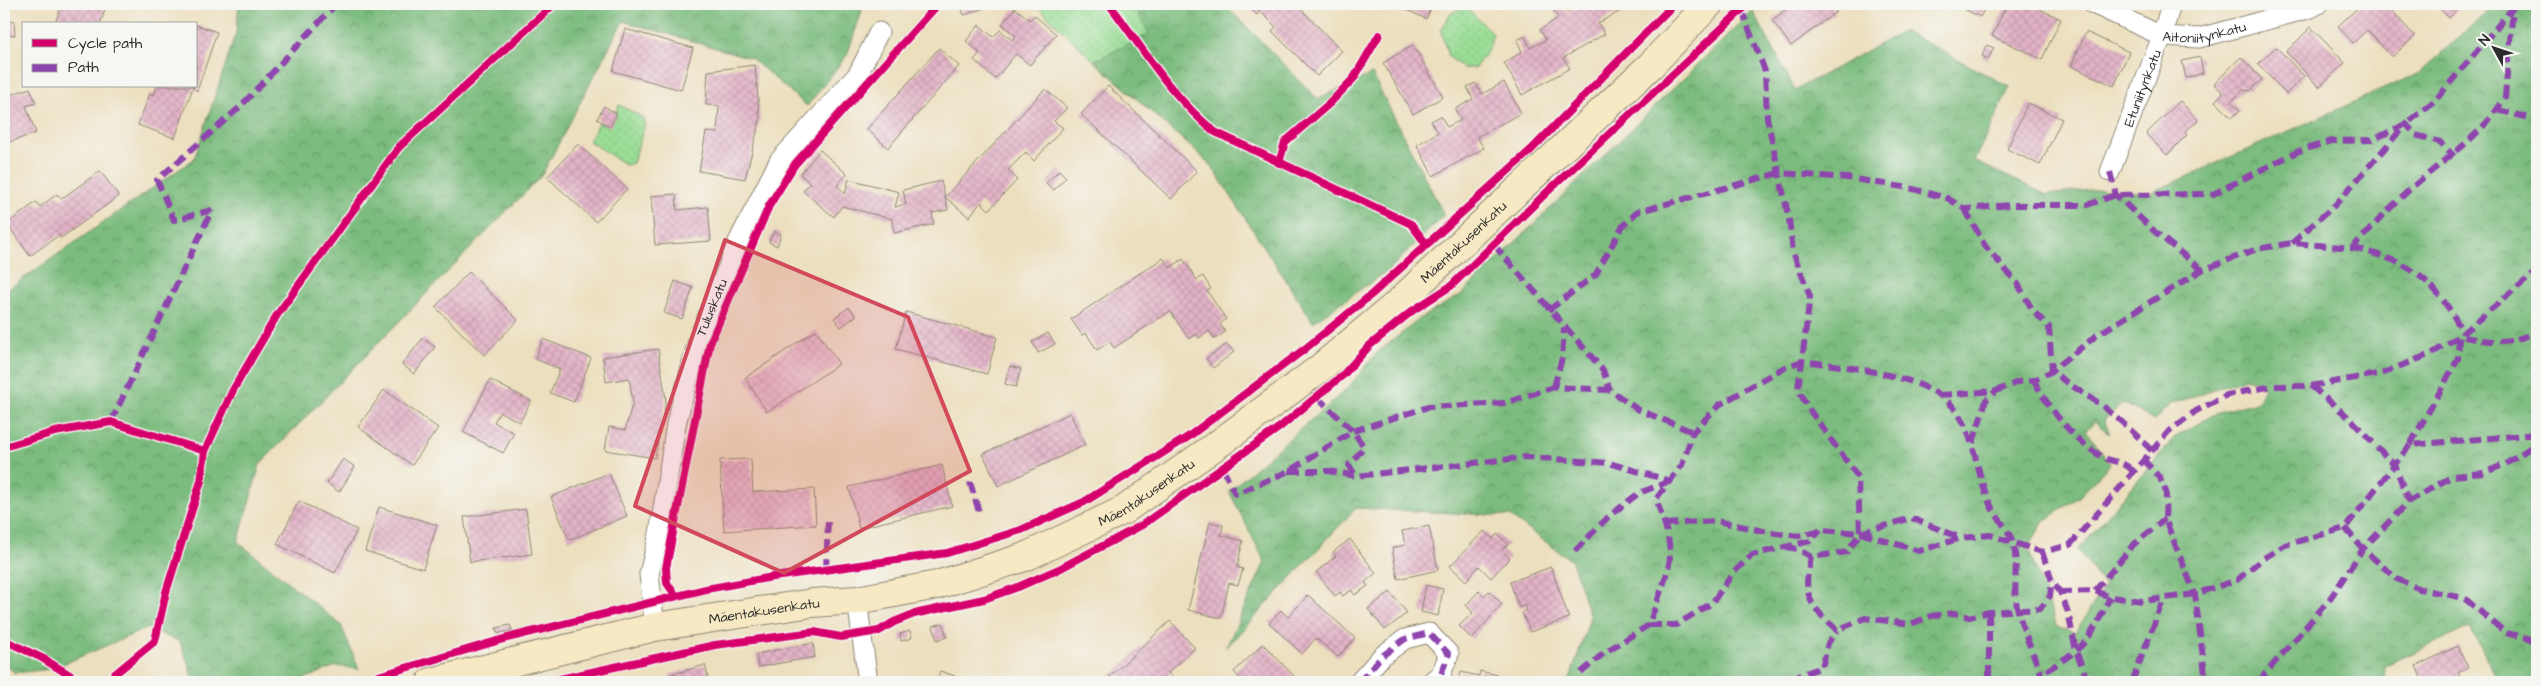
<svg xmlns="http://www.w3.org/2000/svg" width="2541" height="686" viewBox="0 0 2541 686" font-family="'Architects Daughter',sans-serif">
<defs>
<pattern id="forest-crowns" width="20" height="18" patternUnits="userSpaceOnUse" patternTransform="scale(1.25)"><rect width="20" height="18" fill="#7bbc7e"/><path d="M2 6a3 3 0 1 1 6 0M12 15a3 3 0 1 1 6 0" fill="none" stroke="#659967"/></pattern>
<pattern id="park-dots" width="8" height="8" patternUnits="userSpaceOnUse" patternTransform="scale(1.25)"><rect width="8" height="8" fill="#9add95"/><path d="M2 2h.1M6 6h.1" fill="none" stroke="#85be81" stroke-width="1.8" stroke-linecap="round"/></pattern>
<pattern id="building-cross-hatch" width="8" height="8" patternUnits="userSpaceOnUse" patternTransform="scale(1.25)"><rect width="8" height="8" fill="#e3b3c7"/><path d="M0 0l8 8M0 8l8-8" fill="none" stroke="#c39aab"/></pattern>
</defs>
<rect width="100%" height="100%" fill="#f6f6f2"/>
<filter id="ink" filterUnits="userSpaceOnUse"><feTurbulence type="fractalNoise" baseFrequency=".02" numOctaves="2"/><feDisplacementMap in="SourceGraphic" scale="10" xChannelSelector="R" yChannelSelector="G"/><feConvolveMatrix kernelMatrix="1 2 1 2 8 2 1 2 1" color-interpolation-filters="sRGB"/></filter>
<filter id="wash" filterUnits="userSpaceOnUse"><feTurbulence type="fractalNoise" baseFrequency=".0096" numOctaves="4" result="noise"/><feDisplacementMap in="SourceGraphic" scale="20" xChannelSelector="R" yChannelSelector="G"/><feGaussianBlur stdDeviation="1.12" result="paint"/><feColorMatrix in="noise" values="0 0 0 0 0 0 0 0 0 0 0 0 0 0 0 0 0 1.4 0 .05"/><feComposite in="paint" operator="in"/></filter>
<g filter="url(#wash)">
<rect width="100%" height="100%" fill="#ecdfbe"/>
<g fill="url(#forest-crowns)" stroke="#537454" fill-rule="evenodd">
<path d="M239,4H854L862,11L847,55L807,106L751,58L623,21L542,175L260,464L238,542L341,625L359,669L336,666L296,682H195L180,642L148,628L51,669L15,673L4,663V292L194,159L236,33Z"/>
<path d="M1133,4H1224L1318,99L1372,74L1444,215L1390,269L1313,322L1210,164L1094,61L1148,34Z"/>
<path d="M2496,4H2537V682H2499L2470,627L2384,666L2386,682H1569L1590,617L1572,561L1510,516L1356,508L1226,648L1265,562L1229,491L1349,387L1377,353L1421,318L1462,294L1753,11L1795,90L1904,31L2010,87L1974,161L2047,195L2098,189L2150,193L2419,73ZM2246,378L2265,386L2257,402L2218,412L2174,438L2078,550L2105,586L2075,633L2057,626L2028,548L2044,521L2079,497L2110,464L2086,430L2095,422L2110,434L2104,420L2123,403L2154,420L2171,404Z"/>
</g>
<g fill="url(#park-dots)" stroke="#628460">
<path d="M1035,4H1133L1149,34L1094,61Z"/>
<path d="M1465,6L1493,34L1489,48L1475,68H1463L1448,56L1441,31L1450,14Z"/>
<path d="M619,105L642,117L645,124L633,163L626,165L589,141L599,123L610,126Z"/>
</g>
<g id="blocks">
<g fill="url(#building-cross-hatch)">
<path d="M62,4H107L100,24H55Z"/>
<path d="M960,4H996L964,15Z"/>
<path d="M1246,4H1296L1342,51L1317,76L1272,31L1276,27L1260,11L1257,15Z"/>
<path d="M1408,4H1433L1426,19L1405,9Z"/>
<path d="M1557,4H1562L1567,13L1580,4H1634L1598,23L1605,34L1563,58L1570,68L1522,95L1504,63L1522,52L1517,40L1525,36L1530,48L1546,40L1540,30L1558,18L1552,7Z"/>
<path d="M1793,4H1830L1836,12L1791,46L1772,20Z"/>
<path d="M1954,4H1987L1980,17Z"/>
<path d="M2007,4H2029L2061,19L2042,59L1992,36Z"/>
<path d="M2362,4H2385L2415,36L2392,57L2367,30L2353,43L2338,26Z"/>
<path d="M2435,4H2463L2449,18Z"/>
<path d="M1015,8L1030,20L1034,15L1056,34L1030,65L1016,54L995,79L974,60L980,53L966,41L979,25L993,37L1000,30L1012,40L1016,36L1002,24Z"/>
<path d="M14,21L15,35L4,36V22Z"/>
<path d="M196,25L217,32L197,91L193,87L175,138L138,125L150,93L154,95L157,86H196Z"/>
<path d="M2311,27L2345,63L2319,87L2286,52Z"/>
<path d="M625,29L693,48L681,90L613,71Z"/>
<path d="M2086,32L2129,52L2114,86L2071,66Z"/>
<path d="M1413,45L1443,97L1413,114L1383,63Z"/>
<path d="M1987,45L1994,48L1988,59L1982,56Z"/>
<path d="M2276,47L2304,76L2286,94L2258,64Z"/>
<path d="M939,48L959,66L888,148L867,129Z"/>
<path d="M2200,57L2203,73L2186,78L2182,61Z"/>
<path d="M2241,57L2262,79L2250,91L2243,90L2231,102L2240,110L2232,118L2215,101L2223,93L2214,84Z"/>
<path d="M755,65L760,120L745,179L699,171L706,132L717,133L719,106L706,105L708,71Z"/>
<path d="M1504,82L1521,113L1477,137L1484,148L1433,176L1417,145L1438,132L1431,121L1441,116L1447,127L1461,120L1455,109L1473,99L1467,87L1475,83L1482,94Z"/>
<path d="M1108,86L1197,171L1171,199L1081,114Z"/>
<path d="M30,88L36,103L26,106L36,133L4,144V97Z"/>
<path d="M1045,89L1067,108L1054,121L1063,128L1034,161L1026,152L1008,170L1017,180L989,210L981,202L969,217L945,197Z"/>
<path d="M2180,101L2198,120L2185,132L2187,135L2167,155L2146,134Z"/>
<path d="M2028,103L2062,119L2040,165L2007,149Z"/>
<path d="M604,106L617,114L610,127L597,119Z"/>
<path d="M578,144L627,189L596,222L547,177Z"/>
<path d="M820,150L847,174L837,185L845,194L849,179L899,192L895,207L906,204L903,190L941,181L948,210L932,213L934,224L894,233L892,219L842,206L834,217L803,191L810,183L800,174Z"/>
<path d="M1059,170L1066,177L1054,190L1046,183Z"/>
<path d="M100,171L119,196L61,238L59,235L30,256L7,224L36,202L40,207L57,194L61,199Z"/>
<path d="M676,194L677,210L708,207L711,241L655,245L651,196Z"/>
<path d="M774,231L781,234L777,246L769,242Z"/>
<path d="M1163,258L1170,268L1183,259L1197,280L1203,276L1211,289L1207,291L1226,319L1220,324L1225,332L1215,339L1209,331L1199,338L1197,334L1189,339L1170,311L1114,348L1110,342L1097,350L1086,333L1082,335L1071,319Z"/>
<path d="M469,272L518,320L484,355L435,307Z"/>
<path d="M675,281L693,288L682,319L664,313Z"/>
<path d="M849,307L856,316L841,327L834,318Z"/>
<path d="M906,312L997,337L987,374L896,349Z"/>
<path d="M816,330L839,364L767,412L745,378Z"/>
<path d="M1048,333L1055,344L1038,353L1032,342Z"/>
<path d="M423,338L435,347L414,374L402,364Z"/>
<path d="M543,339L591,358L574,402L550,393L560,369L535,359Z"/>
<path d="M1227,344L1234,352L1213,368L1206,359Z"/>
<path d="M658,349L666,400L655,458L605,450L609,427L625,430L633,402L629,378L606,382L603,357Z"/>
<path d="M1010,366L1021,369L1016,387L1005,384Z"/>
<path d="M490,380L531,401L520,422L500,412L494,422L514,433L503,453L463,432Z"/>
<path d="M384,390L438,428L412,465L358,427Z"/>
<path d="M1070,413L1085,445L998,486L983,454Z"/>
<path d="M343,459L355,467L339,492L327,483Z"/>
<path d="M751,459L753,492L814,489L816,525L724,531L720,460Z"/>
<path d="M942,465L952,506L859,528L849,487Z"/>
<path d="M609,473L627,516L569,540L551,497Z"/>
<path d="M299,501L357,530L335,573L277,544Z"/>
<path d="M379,507L437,525L423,569L365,551Z"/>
<path d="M526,509L532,554L470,562L464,517Z"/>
<path d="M1210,522L1223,525L1221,535L1243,541L1237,567L1243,569L1238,585L1229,583L1221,618L1188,610Z"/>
<path d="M1429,526L1438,570L1398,579L1392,548L1405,545L1402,531Z"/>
<path d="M1484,531L1493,539L1497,534L1508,544L1502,550L1510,558L1491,578L1479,566L1466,581L1450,566Z"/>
<path d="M1350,539L1376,573L1365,582L1368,586L1355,595L1351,590L1343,596L1340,592L1335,596L1316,572L1336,556L1333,552Z"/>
<path d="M1551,567L1569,618L1530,632L1522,612L1527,610L1525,605L1519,608L1510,582Z"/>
<path d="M1426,585L1443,589L1438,616L1421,612Z"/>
<path d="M1479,591L1484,596L1489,591L1502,604L1472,639L1459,626L1473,613L1466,605Z"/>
<path d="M1390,592L1407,613L1385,630L1368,609Z"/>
<path d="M1308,595L1355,638L1338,657L1316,638L1302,654L1269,623L1281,610L1288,617Z"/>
<path d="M1170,621L1195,648L1168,673L1172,677L1167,682H1104Z"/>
<path d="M943,623L947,637L937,640L933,626Z"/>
<path d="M510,625L512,630L498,634L496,628Z"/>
<path d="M910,631L912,638L901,641L900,634Z"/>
<path d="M813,643L815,657L758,667L756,654Z"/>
<path d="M1263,644L1300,682H1244L1234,672Z"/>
<path d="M2458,646L2468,668L2458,673L2461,679L2454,682L2442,680L2423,682L2416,666Z"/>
<path d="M705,665L708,677L690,682H671L669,675Z"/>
<path d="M940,671L955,676L953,682H936Z"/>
<path d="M1480,671L1516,679L1515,682H1458L1461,672L1479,676Z"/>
</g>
</g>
</g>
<g filter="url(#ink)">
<use href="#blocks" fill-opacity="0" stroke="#8c8574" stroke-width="1"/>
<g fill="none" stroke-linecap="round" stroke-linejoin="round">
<defs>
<g id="minor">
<path id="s1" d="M2093,4L2162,36L2199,38L2311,8L2318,4"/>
<path id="s2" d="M2110,172L2162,36L2171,4"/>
<path d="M857,600L868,682"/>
<path id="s3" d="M655,627L649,574L659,534L676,424L698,340L738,242L779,161L858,74L879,32"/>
<path d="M1359,682L1382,656L1405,639L1429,633L1449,654L1441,674L1431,682"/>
</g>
<g id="secondary">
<path id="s4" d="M431,682L655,627L812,603L857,600L937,585L1025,557L1124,510L1221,442L1319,369L1397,304L1651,65L1709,4"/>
</g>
</defs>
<use href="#minor" stroke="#8c8574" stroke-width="21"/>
<use href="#secondary" stroke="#8c8574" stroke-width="30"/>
<use href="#minor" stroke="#fff" stroke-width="19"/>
<use href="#secondary" stroke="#f7e9c3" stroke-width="28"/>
<g stroke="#8e44ad" stroke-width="6" stroke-dasharray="12 6" stroke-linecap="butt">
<path d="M2498,110L2537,120"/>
<path d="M2110,172L2116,195L2154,231L2202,270"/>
<path d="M1965,209L1985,246L2018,284L2033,311L2049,327L2052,371C2067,384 2084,393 2100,404C2119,419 2136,434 2152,451"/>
<path d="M212,210L174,220L157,180L239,108L336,4"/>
<path d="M2292,243L2336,204L2406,124L2416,135L2440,142L2454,156"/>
<path d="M1494,245L1603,370L1610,390"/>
<path d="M2352,248C2409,260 2436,280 2463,333"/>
<path d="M1549,310L1596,274L1622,227L1637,212L1779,173L1848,178L1909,188L1947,198L1965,209L2012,205H2087L2116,195L2213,194L2299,151L2332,141L2372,140L2406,124L2434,102L2516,4"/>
<path d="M2034,380C2047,407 2077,445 2105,458C2118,464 2122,460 2133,471"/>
<path d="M2311,386L2352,420L2395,466L2409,501"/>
<path d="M1554,387L1562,358L1564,328"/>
<path d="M1940,395L1996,391L2018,382L2034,380L2052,371L2097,335L2202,270L2257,249L2292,243L2352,248C2370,230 2387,210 2406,193C2440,161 2481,139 2505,97L2513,7"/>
<path d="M1317,397L1353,431L1364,447L1349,465L1356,476"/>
<path d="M111,422L212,210"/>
<path d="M1973,443L1986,400L1996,391"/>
<path d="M2410,445L2458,359L2459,336C2489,342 2508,345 2537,332"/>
<path d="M2143,459L2160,478L2166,492L2165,519L2195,594L2206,682"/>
<path d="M1223,469L1235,494L1289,471L1353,431L1428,407L1505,403L1554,387L1610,390L1637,409L1693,432"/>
<path d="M1289,471H1329L1356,476L1528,457L1609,463L1670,481"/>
<path d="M970,482L979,512"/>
<path d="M1665,524L1717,521L1763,531L1798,536L1822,530L1860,533L1919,551L1961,538L1990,535L2042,552L2070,545L2169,431L2196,411L2227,395L2273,386H2311L2383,373L2433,353L2459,336L2537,271"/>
<path d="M2345,528L2363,549L2397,579L2420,589L2464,598L2506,633L2528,638L2537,643"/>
<path d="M1860,533L1911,518L1961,538"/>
<path d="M1785,547L1798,549L1811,557L1847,552L1860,533L1858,477L1806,405L1798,388L1802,361C1842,366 1905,373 1938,394C1978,419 1972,470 1992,508C1998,519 2010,531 2013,543C2019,565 2012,590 2018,611C2024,635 2036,659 2044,682"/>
<path d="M1575,551L1609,516L1639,493L1670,481"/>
<path d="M2042,552L2052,581L2060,592L2068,612L2076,651L2088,682"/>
<path d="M1811,557C1802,595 1808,604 1837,630L1865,618L1911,624L1931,616L1954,613L1969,617L1989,612L2040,609L2050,596L2052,581"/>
<path d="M826,570L828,520"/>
<path d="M2095,591L2133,545L2165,519"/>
<path d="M2060,592L2095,591L2110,597L2143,601L2195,594L2237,580L2261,560L2285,545L2345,528L2410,445L2537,434"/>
<path d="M1989,612V682"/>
<path d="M1649,625H1676L1712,603L1733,573L1752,555L1810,541L1821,530"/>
<path d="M1581,673L1605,652L1649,625C1655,604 1671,571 1670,553C1669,534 1662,516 1656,499L1682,465L1693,432L1719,405L1783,368L1802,361L1810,296L1793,252L1789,219L1767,118L1765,71L1742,11"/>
<path d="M1359,682L1382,656L1405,639L1429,633L1449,654L1441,674L1431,682"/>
<path d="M1791,682L1798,676L1822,667L1828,643L1837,630"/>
<path d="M2033,682C2045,670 2060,663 2074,652C2091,640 2101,616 2110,597"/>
<path d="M2132,682L2164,598"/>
<path d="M2258,682L2329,600L2363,549L2409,501L2453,476L2483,473L2506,464L2537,443"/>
</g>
<defs>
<g id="cycleway">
<path d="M1109,4C1144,49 1169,95 1215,132L1411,224L1427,245"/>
<path d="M1279,163L1285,142L1330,103L1354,78L1379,35"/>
<path d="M4,447L55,432L111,422L205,451"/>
<path d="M676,596L667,583L666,568L710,343L769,206L795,164L938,4"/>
<path d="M4,640L42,658L81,682"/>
<path d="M105,682L155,641L166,592L201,481L205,451L233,390L277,315L399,147L554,4"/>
<path d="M358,682L507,638L706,589L773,577L947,553L1021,530L1084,502L1188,437L1306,348L1372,294L1531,150L1674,4"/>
<path d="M546,682L715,645L814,632L841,637L879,631L894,622L914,614L984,599L1018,587L1059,569L1142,525L1280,427L1343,375L1369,346L1412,311L1451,286L1544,195L1748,4"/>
</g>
</defs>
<use href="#cycleway" stroke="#f6f6f2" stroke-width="11"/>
<use href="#cycleway" stroke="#d6006c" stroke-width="8"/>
</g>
</g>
<path fill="#d1495b" fill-opacity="0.2" stroke="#d1495b" stroke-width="4" stroke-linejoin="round" d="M725,240L908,317L970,471L784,573L635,506Z"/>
<g text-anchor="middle" stroke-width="4" stroke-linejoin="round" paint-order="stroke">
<g font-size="14" fill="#2b2b2b" stroke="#f6f6f2">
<text dy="5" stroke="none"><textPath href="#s1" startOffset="119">Aitoniitynkatu</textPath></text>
<text dy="5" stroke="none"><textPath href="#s2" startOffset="90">Etuniitynkatu</textPath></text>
<text dy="5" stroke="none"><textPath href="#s4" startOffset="1151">Mäentakusenkatu</textPath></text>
<text dy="5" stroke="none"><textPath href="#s3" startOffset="328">Tuluskatu</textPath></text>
<text dy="5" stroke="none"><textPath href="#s4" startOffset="746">Mäentakusenkatu</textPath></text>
<text dy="5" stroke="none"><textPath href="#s4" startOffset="341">Mäentakusenkatu</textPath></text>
</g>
</g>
<rect width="2541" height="686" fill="none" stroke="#f6f6f2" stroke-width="20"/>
<rect x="22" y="22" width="175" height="65" fill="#f6f6f2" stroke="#a5a5a2"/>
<rect x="32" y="39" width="25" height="8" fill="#d6006c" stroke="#a5a5a2"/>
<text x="68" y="48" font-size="15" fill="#2b2b2b">Cycle path</text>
<rect x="32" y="64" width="25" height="8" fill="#8e44ad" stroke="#a5a5a2"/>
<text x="68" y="72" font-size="15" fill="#2b2b2b">Path</text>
<g transform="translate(2494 48) rotate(310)" stroke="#f6f6f2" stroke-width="4" paint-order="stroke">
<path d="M0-4L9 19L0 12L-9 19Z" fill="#2b2b2b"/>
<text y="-8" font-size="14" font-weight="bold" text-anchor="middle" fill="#2b2b2b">N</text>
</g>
</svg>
